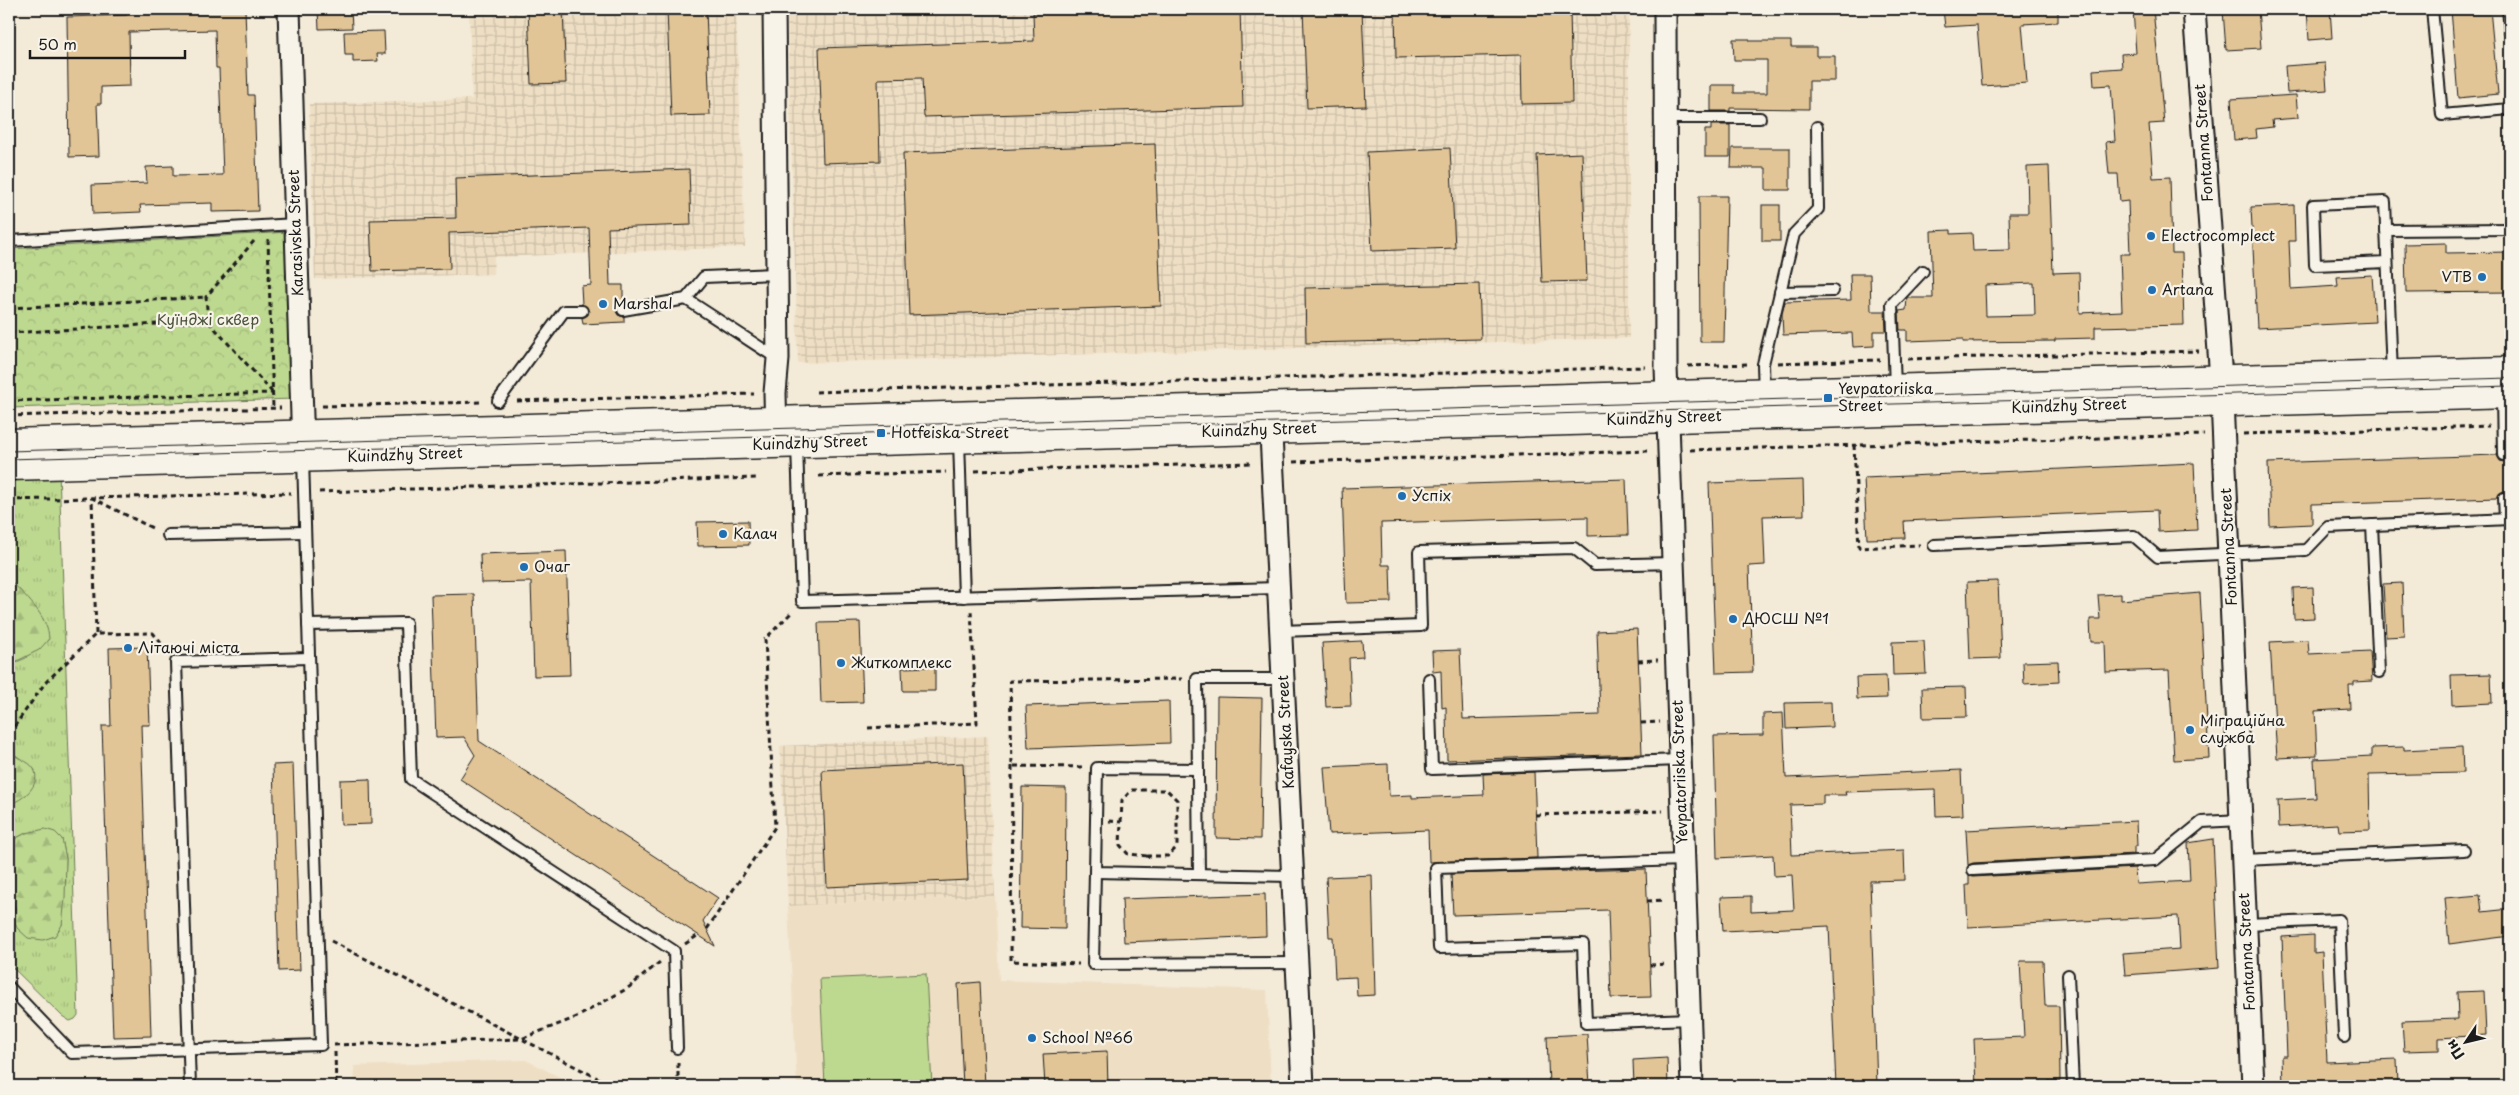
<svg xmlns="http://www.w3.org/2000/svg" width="2519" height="1095" viewBox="0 0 2519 1095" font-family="'Playpen Sans',sans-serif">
<defs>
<pattern id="industrial-grid" width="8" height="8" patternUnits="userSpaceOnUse" patternTransform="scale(1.25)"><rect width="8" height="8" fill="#eedfc4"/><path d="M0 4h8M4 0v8" fill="none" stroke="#ccbfa8"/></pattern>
<pattern id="grass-tufts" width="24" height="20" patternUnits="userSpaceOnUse" patternTransform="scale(1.25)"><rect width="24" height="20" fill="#bdd88f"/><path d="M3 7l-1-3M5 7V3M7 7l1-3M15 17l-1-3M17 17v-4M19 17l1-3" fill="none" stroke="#a2b97b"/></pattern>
<pattern id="forest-firs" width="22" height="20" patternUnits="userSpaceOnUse" patternTransform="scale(1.25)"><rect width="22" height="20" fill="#bdd88f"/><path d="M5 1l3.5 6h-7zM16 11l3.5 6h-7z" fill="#a2b97b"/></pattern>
<pattern id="park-crowns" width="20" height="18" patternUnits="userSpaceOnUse" patternTransform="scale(1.25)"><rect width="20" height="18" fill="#bdd88f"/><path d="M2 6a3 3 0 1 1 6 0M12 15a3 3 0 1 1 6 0" fill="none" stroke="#a2b97b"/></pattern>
</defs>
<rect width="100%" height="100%" fill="#f3ead8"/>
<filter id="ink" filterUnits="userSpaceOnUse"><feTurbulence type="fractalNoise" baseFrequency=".02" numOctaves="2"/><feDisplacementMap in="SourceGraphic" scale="10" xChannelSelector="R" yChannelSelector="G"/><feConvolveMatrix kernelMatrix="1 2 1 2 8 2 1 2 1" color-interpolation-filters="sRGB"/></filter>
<g filter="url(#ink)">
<g fill="#eedfc4">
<path d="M995,896L999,980L1267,990L1271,1086H797L788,906Z"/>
<path d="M526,1060L577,1086H355L354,1066Z"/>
</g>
<g fill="url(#industrial-grid)">
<path d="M469,9H736L745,247L494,257L493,274L315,279L309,104L472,99Z"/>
<path d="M787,9H1629V338L798,363Z"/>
<path d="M988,736L995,896L788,906L780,746Z"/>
</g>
<path fill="url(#grass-tufts)" stroke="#6c7a56" d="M59,471L78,1015L75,1019L70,1021L62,1016L9,964V882L15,900L14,920L62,925L66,859L62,839L26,833L9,842V804L27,794L35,770L9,750L11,689L9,686V665L26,658L43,619L9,579V473Z"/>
<g fill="url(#forest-firs)" stroke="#6c7a56">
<path d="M9,579C24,595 48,615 49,639L39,650L9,665Z"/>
<path d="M9,750C15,759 29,760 34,769C42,785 22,801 9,804Z"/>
<path d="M45,829L55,832L62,839L66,859L65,899L62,925L55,936L43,940L28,938L17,928L14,920L16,911L9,882V842L26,833Z"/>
</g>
<path fill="url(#park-crowns)" stroke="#6c7a56" d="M288,232L294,399L9,408V249Z"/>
<path fill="#bdd88f" stroke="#6c7a56" d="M926,974L932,1086H825L820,979Z"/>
<g fill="#e2c596" stroke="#1c1c1c" fill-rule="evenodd">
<path d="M127,9H245L248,95H254L258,211L212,212V203L140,205L141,212L93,214L92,185L147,183L146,167L173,166V176L223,175L219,68H216L215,30L129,32L130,86L101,87V104H97L99,156L69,157L67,17L127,15Z"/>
<path d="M318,9H351L352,28L319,29Z"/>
<path d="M528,9H563L566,83L531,84Z"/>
<path d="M667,9H706L710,115L671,116Z"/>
<path d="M1169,9H1240L1243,107L924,117L922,78L878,79L880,161L823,163L819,48L1034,41L1033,13Z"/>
<path d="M1303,9H1362L1366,106L1307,108Z"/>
<path d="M1395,9H1570L1572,103L1522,104L1521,55L1396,58Z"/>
<path d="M1943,9H2058V22L2022,24L2027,83L1982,86L1977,25L1945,27Z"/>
<path d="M2133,9H2153L2164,123L2149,124L2153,178L2170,177L2172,253H2182L2184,325L2095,327V338L2055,339V341L1963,342V339L1907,341V330H1900L1899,311L1906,310L1907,298H1933L1931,231L1951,230V234L1972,233L1973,251L2010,250L2009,213H2028L2027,167L2049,166L2053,273L2079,272L2080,313L2122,311L2120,254H2130L2128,201L2120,202L2118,174H2109L2106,142L2115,141L2111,85L2094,86L2093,70L2122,68L2121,54L2136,53ZM2034,283L2035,315L1986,316L1985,285Z"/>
<path d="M2258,9L2261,48L2226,50L2223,10Z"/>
<path d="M2307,9H2330L2332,38L2309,40Z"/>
<path d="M2451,9H2490L2498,94L2458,98Z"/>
<path d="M384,31L385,54H377L378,61L353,62V55H345L344,32Z"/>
<path d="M1733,39H1750V41H1791V47H1816V56H1835V81H1809V109L1730,108V111H1711V85H1734V93H1767V60H1734Z"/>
<path d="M2325,63L2327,90L2287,93L2285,66Z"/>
<path d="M2296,95L2298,118L2272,120L2273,127L2256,129L2257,138L2234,140L2231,99Z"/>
<path d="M1711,125H1730V157H1705V130H1711Z"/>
<path d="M1155,144L1161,306L909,315L903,153Z"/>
<path d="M1450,148L1455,248L1372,251L1367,152Z"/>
<path d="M1732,148H1790V190H1766V168H1731Z"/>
<path d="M1582,153L1587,281L1542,282L1537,155Z"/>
<path d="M689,169L691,225L608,228L610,285H623V303L618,305L616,311L618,315L624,317V322L583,324L582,318L588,315L589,311L582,304L581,286L591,285L589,228L449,233L450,269L372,271L370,220L456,218L455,178Z"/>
<path d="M1699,196H1727L1724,342H1700Z"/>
<rect x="1762" y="205" width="18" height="36"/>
<path d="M2294,205L2295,241H2289L2291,289L2338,286L2337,277L2372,275L2375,322L2257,328L2251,207Z"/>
<path d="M2446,243V253L2510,252V292L2406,293L2405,244Z"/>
<path d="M1850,274H1870L1871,311H1885L1886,331H1874V346L1853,347L1852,333L1783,335L1782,314L1785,302L1851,300Z"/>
<path d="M1479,284L1481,339L1306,343L1305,288Z"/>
<path d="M2496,455L2499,461L2504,462L2510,455V496L2504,491L2500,493L2497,498L2312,504V524L2270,526L2268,463Z"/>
<path d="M2194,463L2197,530L2158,532L2157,510L1904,521L1905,538L1867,539L1864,478Z"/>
<path d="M1626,479L1628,535L1588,536V517L1381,523L1382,565H1390L1391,602L1346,603L1342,488Z"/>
<path d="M1803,480L1804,515L1763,516L1765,565L1749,566L1753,672L1716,673L1709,483Z"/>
<path d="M748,521L749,545L698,546L697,522Z"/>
<path d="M566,551L570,675L534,676L531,582L481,583L480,554Z"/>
<path d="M1998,581L2001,658L1970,659L1967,582Z"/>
<path d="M2402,583L2404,636L2386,637L2383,584Z"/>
<path d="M2313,587L2314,618L2294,619L2293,588Z"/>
<path d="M2200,593L2209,758L2174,760L2169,670L2106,672L2105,642H2091L2090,619H2100L2098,595L2121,594V600Z"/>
<path d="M474,594L479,741L718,898L703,921L715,946L460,779L475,755L464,737L436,738L431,595Z"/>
<path d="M860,622L863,702L821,703L818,623Z"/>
<path d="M1637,629L1642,754L1447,760L1446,707L1442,708L1441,671L1433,672L1432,651L1460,650L1463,719L1600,715L1597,631Z"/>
<path d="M2308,640L2309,654L2370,651L2372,681L2354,682V685H2349L2350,709L2315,711L2317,756L2277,758L2270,642Z"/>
<path d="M1362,641L1363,657L1349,658L1351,706L1326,707L1322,643Z"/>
<path d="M1924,641L1926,674L1893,675L1892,642Z"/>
<path d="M147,647L150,725H141L151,1036L113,1037L102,726H111L109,648Z"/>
<path d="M2058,661L2059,682L2024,684L2023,662Z"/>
<path d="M935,667V691H903L902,668Z"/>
<path d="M2491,674L2492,703L2452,705L2451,675Z"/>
<path d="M1886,676L1887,698L1857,699L1856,677Z"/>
<path d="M1966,687L1967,717L1923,718L1922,688Z"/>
<path d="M1217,697L1262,698L1260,839L1216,838Z"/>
<path d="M1169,701L1170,743L1028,748L1026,706Z"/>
<path d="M1831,702L1832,727L1786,729L1785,703Z"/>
<path d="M1783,713L1786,778L1961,770L1963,815L1936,816L1935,789L1845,792L1846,795H1823V804L1790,805L1792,855L1904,850L1905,880L1870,881L1877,1086H1836L1829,926L1723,931L1721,897L1751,896V912L1794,910L1792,875L1774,876L1773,855L1717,858L1714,736L1763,735V714Z"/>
<path d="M2404,747V750L2462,747L2463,773L2369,775L2370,830L2339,831L2338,824L2279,827L2278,800L2316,798L2314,759L2372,756V748Z"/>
<path d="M963,763L968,880L827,887L822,770Z"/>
<path d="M293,764L300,970L279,971L273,765Z"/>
<path d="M1388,764L1389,796L1412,795V798L1484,795L1483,774L1534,772L1537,858L1429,862L1428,830L1329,834L1324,767Z"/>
<path d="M370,779L371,824L341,825L340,780Z"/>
<path d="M1022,787L1066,788L1065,929L1020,928Z"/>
<path d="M2136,821L2137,846H2134V854L1973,863L1968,865L1966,830Z"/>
<path d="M2213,839L2219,968L2125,975L2123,953L2180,949L2178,916L1968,927L1966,885H1969V875L1973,877L2135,868L2136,884L2190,881L2188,843Z"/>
<path d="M1646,869L1651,997L1611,998L1608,910L1453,915L1451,874Z"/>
<path d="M1372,875L1375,995L1357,996L1356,977L1335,978L1333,937H1329L1326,877Z"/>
<path d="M1265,894L1266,936L1124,942L1122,899Z"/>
<path d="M2480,895L2482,912L2510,909V936L2449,944L2445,898Z"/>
<path d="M2314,935V953L2322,952L2327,1062L2397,1059L2398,1086H2283L2282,1056H2287L2282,937Z"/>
<path d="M2020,961H2043L2045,1006H2059L2060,1081H2048V1086H1976L1974,1039L2024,1037Z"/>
<path d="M980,982L985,1086H963L958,984Z"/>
<path d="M2484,991L2486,1035L2439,1038V1050L2404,1051L2402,1021L2458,1019L2457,992Z"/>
<path d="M1587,1034L1590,1086H1549L1547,1036Z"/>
<path d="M1107,1051L1108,1086H1045L1043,1054Z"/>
<path d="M1667,1058L1668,1086H1634L1633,1060Z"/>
</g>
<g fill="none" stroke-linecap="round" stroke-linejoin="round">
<defs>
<g id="lane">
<path d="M2432,9L2442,115L2510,109"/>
<path d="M2508,9L2510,32"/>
<path d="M1666,118H1760"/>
<path d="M2386,230L2510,229"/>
<path d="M9,241L296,224"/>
<path d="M2387,262L2315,265L2313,205L2385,202L2392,374"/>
<path d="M1780,292L1833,291"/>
<path d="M686,299L778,359"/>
<path d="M623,310L686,299L704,277L777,274"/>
<path d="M1895,388L1892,304L1923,271"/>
<path d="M1764,393L1763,364L1794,234L1818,209L1817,127"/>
<path d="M2502,396L2503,455"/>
<path d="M498,401L564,311H582"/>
<path d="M959,440L964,597"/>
<path d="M797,444L802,601L1279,588"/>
<path d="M2504,498L2505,519"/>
<path d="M2372,525L2379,672"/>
<path d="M168,535L305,532"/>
<path d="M1934,545L2134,536L2158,557L2306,550L2328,527L2510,519"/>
<path d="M308,625L406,623L411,779L674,951L677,1048"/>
<path d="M1281,631L1421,626L1419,552L1574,548L1595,565L1673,563"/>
<path d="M1429,679L1432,769L1680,760"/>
<path d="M1198,769L1097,768L1095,872L1292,876"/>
<path d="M1684,860L1436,868L1439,948L1583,944L1586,1023L1690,1019"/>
<path d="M2243,860L2464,850"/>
<path d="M1973,870L2155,860L2202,822L2241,820"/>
<path d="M1095,872L1093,964L1297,963"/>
<path d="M1199,874L1197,679H1283"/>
<path d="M2246,924L2339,920L2344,1037"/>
<path d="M2068,975L2073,1086"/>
<path d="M9,987L72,1053L321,1045L303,459"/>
<path d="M190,1086L176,662L309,658"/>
</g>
<g id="street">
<path d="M289,9L303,448"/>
<path d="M774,9L778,359L775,393L776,436"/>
<path d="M1665,9L1666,367L1692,1086"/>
<path d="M2194,9L2221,379L2253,1086"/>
<path d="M1270,414L1303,1086"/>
</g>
<g id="secondary">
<path d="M9,443L2510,371"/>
<path d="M9,466L2510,394"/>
</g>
</defs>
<use href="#lane" stroke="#1c1c1c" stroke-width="14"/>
<use href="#street" stroke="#1c1c1c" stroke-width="25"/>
<use href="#secondary" stroke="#1c1c1c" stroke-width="31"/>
<g stroke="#1c1c1c" stroke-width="3" stroke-dasharray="5 4" stroke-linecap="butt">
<path d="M268,239L273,408"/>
<path d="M254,241L206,297L208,321L272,392"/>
<path d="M9,308L206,297"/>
<path d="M9,333L208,321"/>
<path d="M1908,359L2199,351"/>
<path d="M1778,363L1880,360"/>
<path d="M1688,366L1750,364"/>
<path d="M816,392L1645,367"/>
<path d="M9,401L273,393"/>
<path d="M517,401L754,394"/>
<path d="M322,406L483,402"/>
<path d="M9,416L281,408"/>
<path d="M2243,434L2489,426"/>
<path d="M1854,445L1859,548L1920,545"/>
<path d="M1690,450L2204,435"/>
<path d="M1293,462L1647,451"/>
<path d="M975,471L1251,463"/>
<path d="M819,476L946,472"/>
<path d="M319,492L756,478"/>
<path d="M9,500L291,493"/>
<path d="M96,634L92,498L154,529"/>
<path d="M1638,661L1658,660"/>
<path d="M862,662L886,661"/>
<path d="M1641,723L1660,722"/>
<path d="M868,728L977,723L971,610"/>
<path d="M9,734L45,683L96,634L153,633L168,652"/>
<path d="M1012,766L1011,961L1079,964"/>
<path d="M1082,767L1012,766L1010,681L1182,679"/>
<path d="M1536,815L1663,811"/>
<path d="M1109,821L1121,822"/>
<path d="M1148,858V856H1168L1177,847V800L1167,790H1132L1122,800L1120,845L1128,854L1148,856"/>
<path d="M1647,901L1664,900"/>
<path d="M707,929L775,827L765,639L793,611"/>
<path d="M331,941L613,1086"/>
<path d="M685,944L697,936"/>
<path d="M1650,965L1667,964"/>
<path d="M334,1045L521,1039L577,1017L628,988L660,962"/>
<path d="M335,1052L336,1086"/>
<path d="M678,1063V1086"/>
</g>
<use href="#lane" stroke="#f7f3e8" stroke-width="10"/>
<use href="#street" stroke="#f7f3e8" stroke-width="21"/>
<use href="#secondary" stroke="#f7f3e8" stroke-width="28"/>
<g stroke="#1c1c1c" stroke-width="1">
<path d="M9,451L2510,378"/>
<path d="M9,459L2510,386"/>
</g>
</g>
</g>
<g fill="#1f6fb2" stroke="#f7f3e8" stroke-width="2">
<circle cx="2151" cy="236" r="5"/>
<circle cx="2482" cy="277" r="5"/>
<circle cx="2152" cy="290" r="5"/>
<circle cx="603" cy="304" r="5"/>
<rect x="1823" y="393" width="10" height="10" rx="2.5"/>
<rect x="876" y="428" width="10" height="10" rx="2.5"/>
<circle cx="1402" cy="496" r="5"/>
<circle cx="723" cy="534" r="5"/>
<circle cx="524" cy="567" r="5"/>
<circle cx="1733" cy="619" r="5"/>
<circle cx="128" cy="648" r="5"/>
<circle cx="841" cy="663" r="5"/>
<circle cx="2190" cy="730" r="5"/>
<circle cx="1032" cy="1038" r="5"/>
</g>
<g text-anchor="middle" stroke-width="4.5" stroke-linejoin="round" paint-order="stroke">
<g font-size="15" fill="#1c1c1c" stroke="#f7f3e8">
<text transform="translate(2204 143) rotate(-94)" y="5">Fontanna Street</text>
<text transform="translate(296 233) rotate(-92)" y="5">Karasivska Street</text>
<text transform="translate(2069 406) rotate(-2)" y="5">Kuindzhy Street</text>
<text transform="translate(1664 418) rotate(-2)" y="5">Kuindzhy Street</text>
<text transform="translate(1259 430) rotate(-2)" y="5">Kuindzhy Street</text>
<text transform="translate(810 443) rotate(-2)" y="5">Kuindzhy Street</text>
<text transform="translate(405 455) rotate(-2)" y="5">Kuindzhy Street</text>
<text transform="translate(2229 547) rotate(-93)" y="5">Fontanna Street</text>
<text transform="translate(1286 732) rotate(-93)" y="5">Kafayska Street</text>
<text transform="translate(1680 772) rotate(-92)" y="5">Yevpatoriiska Street</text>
<text transform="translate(2247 952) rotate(-93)" y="5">Fontanna Street</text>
</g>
<g font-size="15" fill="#1c1c1c" stroke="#f7f3e8" text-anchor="start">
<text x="2161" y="241">Electrocomplect</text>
<text x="2472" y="282" text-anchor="end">VTB</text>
<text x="2162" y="295">Artana</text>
<text x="613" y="309">Marshal</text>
<text x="1838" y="394">Yevpatoriiska<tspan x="1838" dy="17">Street</tspan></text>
<text x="891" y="438">Hotfeiska Street</text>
<text x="1412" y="501">Успіх</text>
<text x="733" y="539">Калач</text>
<text x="534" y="572">Очаг</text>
<text x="1743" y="624">ДЮСШ №1</text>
<text x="138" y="653">Літаючі міста</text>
<text x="851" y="668">Житкомплекс</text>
<text x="2200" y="726">Міграційна<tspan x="2200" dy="17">служба</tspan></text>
<text x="1042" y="1043">School №66</text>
</g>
<g font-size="15" fill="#4c543e" stroke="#f7f3e8">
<text x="208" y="325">Куїнджі сквер</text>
</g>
</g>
<rect width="2519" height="1095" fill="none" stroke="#f7f3e8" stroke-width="30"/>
<rect x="15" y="15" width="2489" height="1065" fill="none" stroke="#1c1c1c" stroke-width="2" filter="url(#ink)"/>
<g transform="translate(2466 1042) rotate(235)" stroke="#f7f3e8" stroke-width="4" paint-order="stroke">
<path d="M0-4L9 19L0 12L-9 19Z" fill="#1c1c1c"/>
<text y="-8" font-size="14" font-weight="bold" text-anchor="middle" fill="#1c1c1c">Пн</text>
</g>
<path d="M30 50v8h155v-8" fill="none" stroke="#1c1c1c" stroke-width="2.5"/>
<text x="38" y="50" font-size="15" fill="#1c1c1c" stroke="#f7f3e8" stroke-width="4" paint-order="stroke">50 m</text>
</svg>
